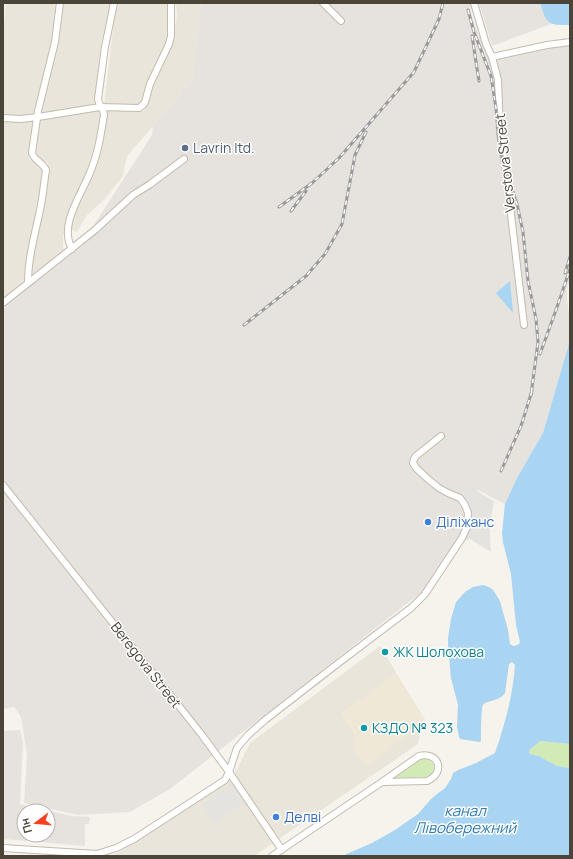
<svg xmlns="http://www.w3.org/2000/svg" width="573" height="859" viewBox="0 0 573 859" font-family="Manrope,sans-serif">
<rect width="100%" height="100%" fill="#f6f3ec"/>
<g fill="#eae5da">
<path d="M6,3H57L52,43L36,115L19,117L3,116V38Z"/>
<path d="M63,3H111L101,45L94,106L41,115L40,111L57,42Z"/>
<path d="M116,3H168L169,34L148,84L144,94L142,104L140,105L104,106Z"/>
<path d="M176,3H201L193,79L179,94L180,95L177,99L127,156L123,176L104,200L86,216L77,232L70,229L75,208L98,155L107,111H144L152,84L160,72L172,44L177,15Z"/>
<path d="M100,109L102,115L95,155L83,185L74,196L63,236V247L65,251L35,273L30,274L42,208L48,163L41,161L34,153L39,119Z"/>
<path d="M35,119L33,138L29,148L31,149L29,159L35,161L44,170V174L26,278L3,299V120Z"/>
<path d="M380,646L423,717L418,744L254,856H112L227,782L237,769L250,743Z"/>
</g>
<g fill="#e6e2dd" fill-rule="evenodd">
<path d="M201,3H470L472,18L487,55L496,59L546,48L570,45V279L567,289V299L570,320V340L543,433L517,478L505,504L478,490L456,543L423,591L170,789L130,812L78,815L24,803L27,755L21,717L14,707L3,709V309L83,242L152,135L153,126L177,99L180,95L179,94L184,88H185L193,79Z"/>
<path d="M479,3H540L544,15L547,21L551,24L492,46Z"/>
<path d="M20,730L23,743L20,804L72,816L90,817L89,824H85V846L3,839V731ZM24,811H48V835H24Z"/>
</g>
<path fill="#efe8d6" d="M396,674L426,721L367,765L364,764L353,748L354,734L341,713Z"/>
<g fill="#d2eab5">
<path d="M540,741L570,744V768L557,766L539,756L530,754L529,751C532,747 536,745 540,741Z"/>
<path d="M423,758C434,760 438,769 429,777L389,778L418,759Z"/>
</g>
<g fill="#e5e3e0">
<path d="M470,487L494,501L490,524V539L491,552L470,539L464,540L472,517L463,494Z"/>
<path d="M233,784L245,803L214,823L202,804Z"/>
</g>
<g fill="#a9d4f2">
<path d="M540,3H570V25C547,25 547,25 540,3Z"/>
<path d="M510,281L513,313L496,293Z"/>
<path d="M570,340V744L540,741C536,745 532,747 529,751L530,754L539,756L557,766L570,768V856H342L372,843L395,830L418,814L431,799L437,794L445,788L451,779L453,773L458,770L476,763L495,753C505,724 513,695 515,665L512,662L509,664L505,693C499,702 486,700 483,705C481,707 481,735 481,741L479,742L460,739L459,737L457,727L458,705L451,678L448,645V638L451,619L456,602L465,592L473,587L483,585L489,587L493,590L500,601L508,630L510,644L513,646H515L519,644L520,642L516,625L511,574L503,542L502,533L505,504L517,478L543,433Z"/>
</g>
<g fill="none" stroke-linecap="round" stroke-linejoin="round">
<defs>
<g id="minor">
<path d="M323,3L341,21"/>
<path d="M474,3L482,30L486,44L492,57L498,80L500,132L506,172L524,325"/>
<path d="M492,57L547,45L570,42"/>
<path d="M3,118L20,119L38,117L100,107L139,108L143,105L145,102L150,84L169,44L171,36V3"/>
<path d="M72,249C58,224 83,193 91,170C98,153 101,134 104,115C104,109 99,107 98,99L105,47L114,3"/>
<path d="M28,283C28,258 35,234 40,210C43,196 44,183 46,170C43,163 34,160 32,153L38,111L55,42L60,3"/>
<path d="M3,303L95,230L133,195L149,185L184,159"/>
<path d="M3,485L202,735L229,772L282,850"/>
<path d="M3,848L97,854L116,848L134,839L225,780L229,772L237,748L248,735L265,720L332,668L411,608L425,594L462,538L467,527L468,513L465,505L460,498L448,493L439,488L429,480L416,468L413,463L414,459L416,456L441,436"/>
<path d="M272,856L382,782L419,756C438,751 447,772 427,781L382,782"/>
</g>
</defs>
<use href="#minor" stroke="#c2bbae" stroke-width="8"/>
<use href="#minor" stroke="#fff" stroke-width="6"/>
<defs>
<g id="rail">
<path d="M468,10L474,32L491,76L496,108L500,149L507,174L517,204L523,232L528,281L536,319L538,342L531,395"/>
<path d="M472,36L479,81"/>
<path d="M279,207L312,183L339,158L414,72L439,19L443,3"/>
<path d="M291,211L306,191"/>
<path d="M565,273L570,257"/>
<path d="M244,325L306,276L325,254L342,224L355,155L366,132"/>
<path d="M540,354L556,310L570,269"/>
<path d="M501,471L521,426L532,391"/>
</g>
</defs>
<use href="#rail" stroke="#9a9a9a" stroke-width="3"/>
<use href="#rail" stroke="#fff" stroke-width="1.5" stroke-dasharray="4.5" stroke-linecap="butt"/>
</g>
<circle fill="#5c6f8a" stroke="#fff" stroke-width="1.5" cx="185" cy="148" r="4"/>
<g fill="#3f7fe0" stroke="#fff" stroke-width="1.5">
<circle cx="428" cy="522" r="4"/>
<circle cx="276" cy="817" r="4"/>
</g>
<g fill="#0f9aa8" stroke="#fff" stroke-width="1.5">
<circle cx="385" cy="652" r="4"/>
<circle cx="364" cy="728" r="4"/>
</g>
<g text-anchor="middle" stroke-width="3" stroke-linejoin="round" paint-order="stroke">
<g font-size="14" fill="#4e5e75" stroke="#fff" text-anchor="start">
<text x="193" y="153">Lavrin ltd.</text>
</g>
<g font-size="14" fill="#4b4439" stroke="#fff">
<text transform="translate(505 163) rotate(-96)" y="5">Verstova Street</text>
<text transform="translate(146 665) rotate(52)" y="5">Beregova Street</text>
</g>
<g font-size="14" fill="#366cbe" stroke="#fff" text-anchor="start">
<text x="436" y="527">Діліжанс</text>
<text x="284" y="822">Делві</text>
</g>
<g font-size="14" fill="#0d838f" stroke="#fff" text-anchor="start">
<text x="393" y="657">ЖК Шолохова</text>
<text x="372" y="733">КЗДО № 323</text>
</g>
<g font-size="15" font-style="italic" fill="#2e7ab2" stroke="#fff">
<text x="465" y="816">канал<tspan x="465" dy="17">Лівобережний</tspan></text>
</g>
</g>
<rect width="573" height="859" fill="none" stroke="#4b4439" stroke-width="8"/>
<g transform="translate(36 823) rotate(254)"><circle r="19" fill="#ffffff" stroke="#b7b4b0"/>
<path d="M0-3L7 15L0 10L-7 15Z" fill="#fc3f1d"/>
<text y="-6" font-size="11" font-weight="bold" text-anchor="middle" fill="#4b4439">Пн</text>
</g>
</svg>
